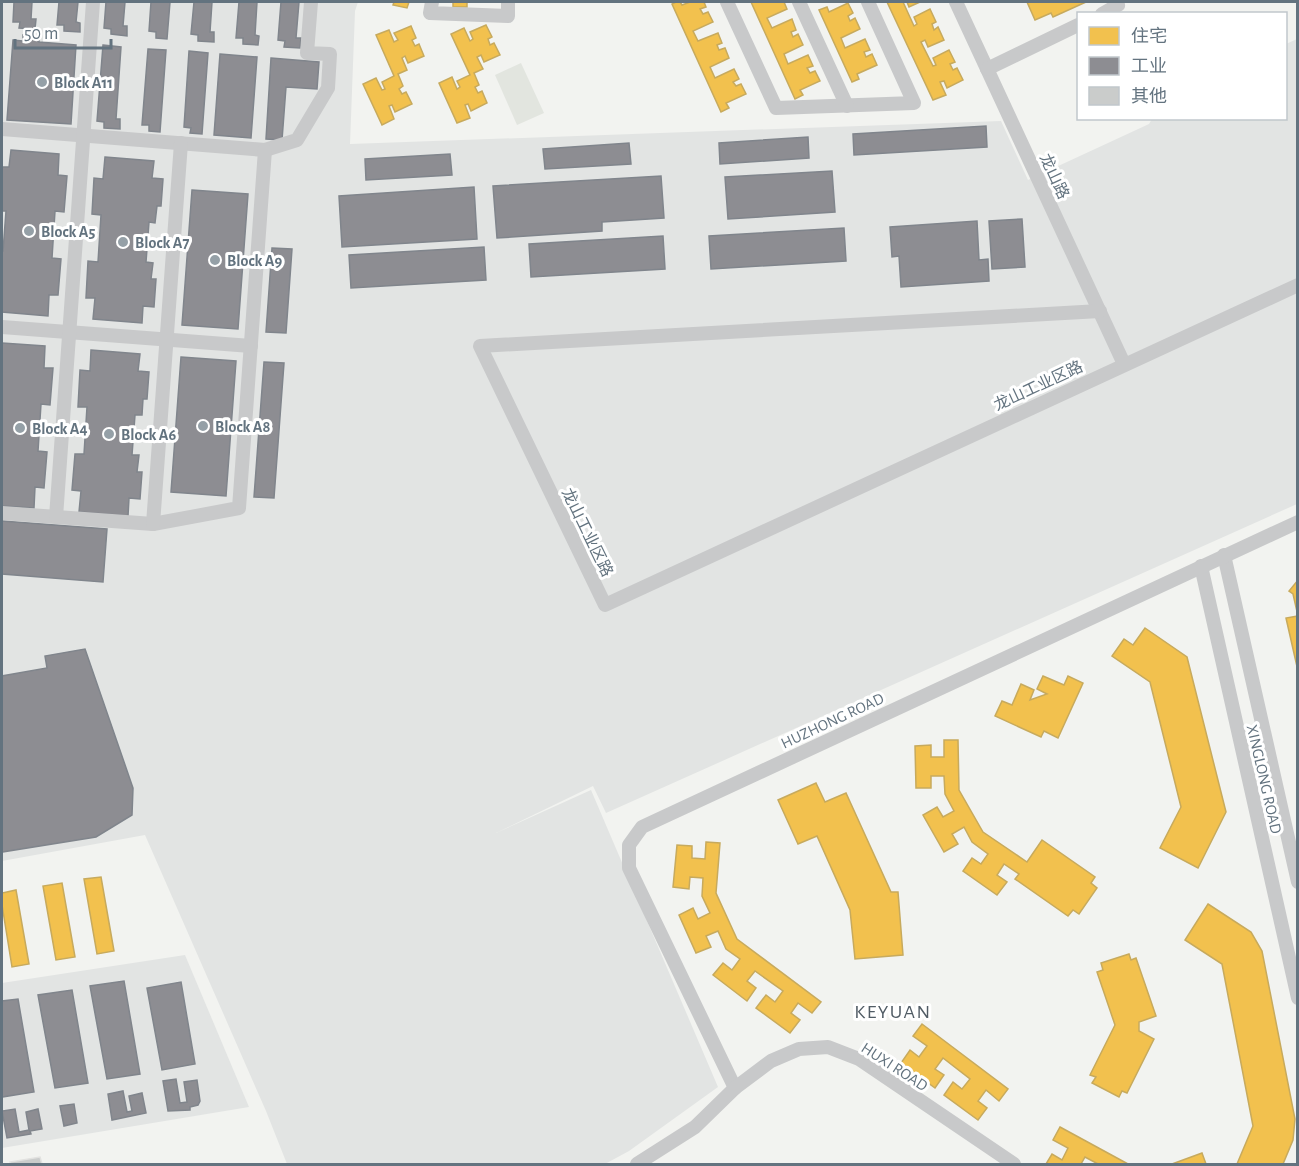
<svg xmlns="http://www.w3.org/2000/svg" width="1299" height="1166" viewBox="0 0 1299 1166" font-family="'Alegreya Sans','Noto Sans SC',sans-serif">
<rect width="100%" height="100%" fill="#f2f3f0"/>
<g fill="#e2e4e3">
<path d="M2,2H358L355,11L350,144L1001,121L1028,180L1149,124L1152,119L1286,118V44L1297,39V504L606,813L593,786L496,833L591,790L718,1087L629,1151L605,1164H287L266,1111L145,835L2,861Z"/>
<path d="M185,955L249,1107L2,1148V983Z"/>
</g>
<path fill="#e2e5df" d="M521,63L544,113L517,125L495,75Z"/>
<g fill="#f2c14e" stroke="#c7aa5d" stroke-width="1.5">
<path d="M394,2H409L407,8L393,5Z"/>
<rect x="453" y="2" width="14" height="5"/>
<path d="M676,2H680L682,5L690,2H704L706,7L700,9L703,14L708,12L713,22L693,31L698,41L718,33L722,43L717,45L719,50L725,48L729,58L710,67L715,78L734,69L739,79L733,82L736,86L741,84L746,94L726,103L729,108L721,112L672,4Z"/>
<path d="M751,2H784L787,9L767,18L772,28L792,19L796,30L791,32L793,37L798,34L803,45L784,54L788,64L808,55L813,66L807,68L810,73L815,71L820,81L800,90L803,95L795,99Z"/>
<path d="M887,2H903L914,26L917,24L914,17L930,9L936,22L932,24L934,30L938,27L944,40L928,47L925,40L921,42L933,66L936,65L933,58L949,50L955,62L950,64L953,70L957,68L963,80L947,88L944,81L940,82L946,95L933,100Z"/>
<path d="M907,2H920L909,7Z"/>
<path d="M1027,2H1086L1053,17L1051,13L1035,20Z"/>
<path d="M848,3L853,13L848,16L850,21L855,18L860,29L841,38L845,48L865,39L870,50L864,52L866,57L872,54L877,65L857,74L859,79L852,82L819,10L827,7L829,12Z"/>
<path d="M486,25L492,37L488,39L490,45L494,43L500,55L484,62L481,55L477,57L483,69L474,73L479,85L475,87L478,93L482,91L487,103L471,111L468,104L465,105L470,118L457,123L439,83L452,77L457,89L460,87L457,81L470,75L451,34L464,28L470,41L473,39L470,32Z"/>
<path d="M411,26L416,38L412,40L415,46L419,44L424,56L408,63L405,56L402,58L407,70L398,74L403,86L399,89L402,94L406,92L412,104L395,112L392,105L389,106L394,119L382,125L363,84L376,78L382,90L385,89L382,82L394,76L376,35L389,30L394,42L398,40L394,33Z"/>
<path d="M1298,580V616L1293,594L1289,591Z"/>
<path d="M1298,616V671L1286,618Z"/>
<path d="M1145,628L1187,657L1226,812L1198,868L1160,848L1181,807L1150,682L1112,656L1124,639L1133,645Z"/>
<path d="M1043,676L1064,685L1068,676L1083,683L1058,738L1044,731L1041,737L995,716L1002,701L1012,705L1021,684L1034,690L1030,700L1047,694L1037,689Z"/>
<path d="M944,740H958L959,790L983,832L1027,862L1042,840L1095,877L1091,883L1097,888L1079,914L1073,910L1068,916L1015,879L1019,874L1004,864L997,875L1007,882L997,895L963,871L972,858L981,864L988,854L972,842L964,827L952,834L958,844L944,852L923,815L937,807L943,817L954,811L945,794L944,776H931V788H916L915,746L931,745V757H944Z"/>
<path d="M816,783L825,802L846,793L891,892H898L903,955L855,959L850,910L817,836L798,844L778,800Z"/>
<path d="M706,842L720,843L716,893L737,939L821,1002L812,1013L798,1003L791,1013L800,1020L790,1033L756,1008L766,995L775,1002L783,991L755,971L747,981L756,988L747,1001L713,975L723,963L732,970L740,959L726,949L718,931L706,936L711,947L696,953L679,915L693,908L698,919L710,913L702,896L703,878L690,877L689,889L673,887L677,845L692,846V858L705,859Z"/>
<path d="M101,877L114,951L97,954L84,879Z"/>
<path d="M62,883L75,957L56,960L43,886Z"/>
<path d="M16,890L29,964L12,967L2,905V893Z"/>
<path d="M1208,904L1251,932L1262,951L1295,1119L1293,1140L1283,1164H1237L1253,1126L1222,964L1185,940Z"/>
<path d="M1129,954L1131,960L1136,958L1156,1016L1139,1022V1031L1154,1039L1127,1093L1122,1091L1119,1097L1092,1083L1096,1077L1090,1075L1115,1025L1097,972L1103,970L1101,963Z"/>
<path d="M922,1024L1008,1089L999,1101L986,1090L978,1101L987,1108L978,1120L944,1095L953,1082L962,1089L970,1079L943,1058L935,1069L944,1075L935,1088L901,1063L910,1050L919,1057L927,1046L913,1036Z"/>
<path d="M1060,1127L1128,1164H1098L1085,1157L1081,1164H1046L1052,1154L1062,1160L1068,1148L1053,1140Z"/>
<path d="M1202,1153L1206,1164H1172Z"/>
</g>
<g fill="#8d8d92" stroke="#80858c" stroke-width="1.5">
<path d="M14,2H32L31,19H36L35,29L19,28L20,22H13Z"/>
<path d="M59,2H78L76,22L80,23V32L64,31V25H57Z"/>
<path d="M106,2H125L123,26H127V36L111,34V29L104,28Z"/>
<path d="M151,2H170L167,39L156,38V32L149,31Z"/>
<path d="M194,2H212L210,32H214V42L198,41V35L191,34Z"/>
<path d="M239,2H257L255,35L259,36L258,45L243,44V38H236Z"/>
<path d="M281,2H299L296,38H301L300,48L284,47L285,41L278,40Z"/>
<path d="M23,35L39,37V42L76,45L71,124L7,120L13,40L23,41Z"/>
<path d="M103,45L121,47L116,119H120V129L104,128V122L97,121Z"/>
<path d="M148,49L166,50L160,132L149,131V125H142Z"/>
<path d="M189,51L208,53L202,134L190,133L191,128L184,127Z"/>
<path d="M220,54L257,57L251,138L214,135Z"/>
<path d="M271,58L319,62L317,89L286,87L282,140L266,139Z"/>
<path d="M986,126L987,147L854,155L853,134Z"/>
<path d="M808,137L809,158L720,164L719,143Z"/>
<path d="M629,143L631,164L545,169L543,149Z"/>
<path d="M11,150L59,154L58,175L67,176L64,212L55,211L52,258L61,259L58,295H49L48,316L2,312V251H3L6,211H2V167H9Z"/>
<path d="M450,154L452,175L366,180L365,159Z"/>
<path d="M105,157L154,161L152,178L163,179L161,206H157L155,223L149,222L146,262L153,263L151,279H156L154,307L143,306L142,323L93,319L95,298H86L88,261L98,262L101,215L92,214L94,178L103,179Z"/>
<path d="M832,171L835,212L728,219L725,177Z"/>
<path d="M661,176L664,218L602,222V231L497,238L493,186Z"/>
<path d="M474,187L477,239L342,247L339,196Z"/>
<path d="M192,190L248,194L238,329L182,325Z"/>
<path d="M1022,219L1025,267L992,269L989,221Z"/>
<path d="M977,221L979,260L988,259L989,281L901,287L899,256L892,257L890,227Z"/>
<path d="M844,228L846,261L711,269L709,236Z"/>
<path d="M663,236L665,269L531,277L529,244Z"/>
<path d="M484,247L486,280L351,288L349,255Z"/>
<path d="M272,248L292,249L286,333L266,332Z"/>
<path d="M2,343L45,346L44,368H53L50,405L41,404L38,451L47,452L44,488L35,487L34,508L2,506Z"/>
<path d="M91,350L140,354L138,371L149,372L147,399H143L142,415H135L132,455H139L137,472H142L140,499L129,498L128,516L79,512L81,491L72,490L75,454H84L87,407H78L80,370L90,371Z"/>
<path d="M181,357L236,361L226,496L171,492Z"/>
<path d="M264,362L284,363L274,498L254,497Z"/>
<path d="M2,521L107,529L103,582L2,574Z"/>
<path d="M85,649L133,788L132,815L96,837L2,852V676L47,668L45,656Z"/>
<path d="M124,981L140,1074L107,1079L90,986Z"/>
<path d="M181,982L195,1064L162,1070L147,988Z"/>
<path d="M72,990L88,1083L55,1088L38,995Z"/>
<path d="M18,999L34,1092L2,1097V1001Z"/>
<path d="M176,1079L180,1103L187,1102L184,1082L197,1080L200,1101L198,1105L190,1107V1110L168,1111L163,1081Z"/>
<path d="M123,1091L127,1112L132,1111L129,1096L142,1093L146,1113L112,1120L108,1094Z"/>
<path d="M74,1104L77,1123L64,1126L60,1106Z"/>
<path d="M15,1109L19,1132L29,1130L26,1112L38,1109L42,1129L30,1131L31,1134L7,1138L2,1111Z"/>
</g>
<path fill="#cacccb" stroke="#e2e2e0" stroke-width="1.5" d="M40,1157L42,1164H11L10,1162Z"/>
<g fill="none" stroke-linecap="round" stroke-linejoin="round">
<g stroke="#c8c9ca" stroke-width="14">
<path d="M432,2L430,13L508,16V2"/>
<path d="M727,2L776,108L914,103L868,2"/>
<path d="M799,2L847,106"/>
<path d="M956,2L1124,364"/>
<path d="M1102,14L1118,5L1117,2"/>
<path d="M987,69L1078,25"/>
<path d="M2,129L265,150L297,140L328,88L330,54L307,53L311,2"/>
<path d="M1100,311L480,346L605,605L1298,285"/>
<path d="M2,327L251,346"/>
<path d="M2,513L153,524L239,508L265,150"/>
<path d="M56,517L93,2"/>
<path d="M153,524L181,143"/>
<path d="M1224,555L1298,882"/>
<path d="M1201,566L1298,998"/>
<path d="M735,1088L629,868V845L642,827L1298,522"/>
<path d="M637,1164L695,1127L735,1088L771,1061L799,1049L828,1047L859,1059L1014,1164"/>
</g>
</g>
<g fill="#95a0a7" stroke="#fff" stroke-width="2">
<circle cx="42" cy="82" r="6"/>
<circle cx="29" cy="231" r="6"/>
<circle cx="123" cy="242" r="6"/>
<circle cx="215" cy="260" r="6"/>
<circle cx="203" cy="426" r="6"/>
<circle cx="20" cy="428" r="6"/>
<circle cx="109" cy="434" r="6"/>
</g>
<g text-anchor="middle" stroke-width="6" stroke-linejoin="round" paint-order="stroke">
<g font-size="16" font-weight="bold" fill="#63737f" stroke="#fff" text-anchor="start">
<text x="54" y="88">Block A11</text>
<text x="41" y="237">Block A5</text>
<text x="135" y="248">Block A7</text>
<text x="227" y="266">Block A9</text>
<text x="215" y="432">Block A8</text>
<text x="32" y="434">Block A4</text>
<text x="121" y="440">Block A6</text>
</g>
<g font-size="16" fill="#63737f" stroke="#fff">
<text transform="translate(1055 176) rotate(65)" y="6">龙山路</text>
<text transform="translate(1038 385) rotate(-25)" y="6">龙山工业区路</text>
<text transform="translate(588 532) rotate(64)" y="6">龙山工业区路</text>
<text transform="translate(832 720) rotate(-25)" y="6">HUZHONG ROAD</text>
<text transform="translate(1265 779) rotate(77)" y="6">XINGLONG ROAD</text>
<text transform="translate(895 1066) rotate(33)" y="6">HUXI ROAD</text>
</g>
<g font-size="20" letter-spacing="1.5" fill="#515c65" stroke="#fff">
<text x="893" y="1018">KEYUAN</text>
</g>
</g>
<rect width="1299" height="1166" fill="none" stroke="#63737f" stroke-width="6"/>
<rect x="1077" y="12" width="210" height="108" fill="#ffffff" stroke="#c1c7cc" stroke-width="1.5"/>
<rect x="1089" y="27" width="30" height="18" fill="#f2c14e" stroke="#c1c7cc" stroke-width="1.5"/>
<text x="1131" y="42" font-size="18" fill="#63737f">住宅</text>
<rect x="1089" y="57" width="30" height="18" fill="#8d8d92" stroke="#c1c7cc" stroke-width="1.5"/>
<text x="1131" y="72" font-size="18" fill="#63737f">工业</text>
<rect x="1089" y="87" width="30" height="18" fill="#cacccb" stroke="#c1c7cc" stroke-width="1.5"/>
<text x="1131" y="102" font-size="18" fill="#63737f">其他</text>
<path d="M15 39v9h96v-9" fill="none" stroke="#63737f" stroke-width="3"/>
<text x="24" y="39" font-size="18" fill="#63737f" stroke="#ffffff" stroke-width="4.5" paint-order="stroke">50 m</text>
</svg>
